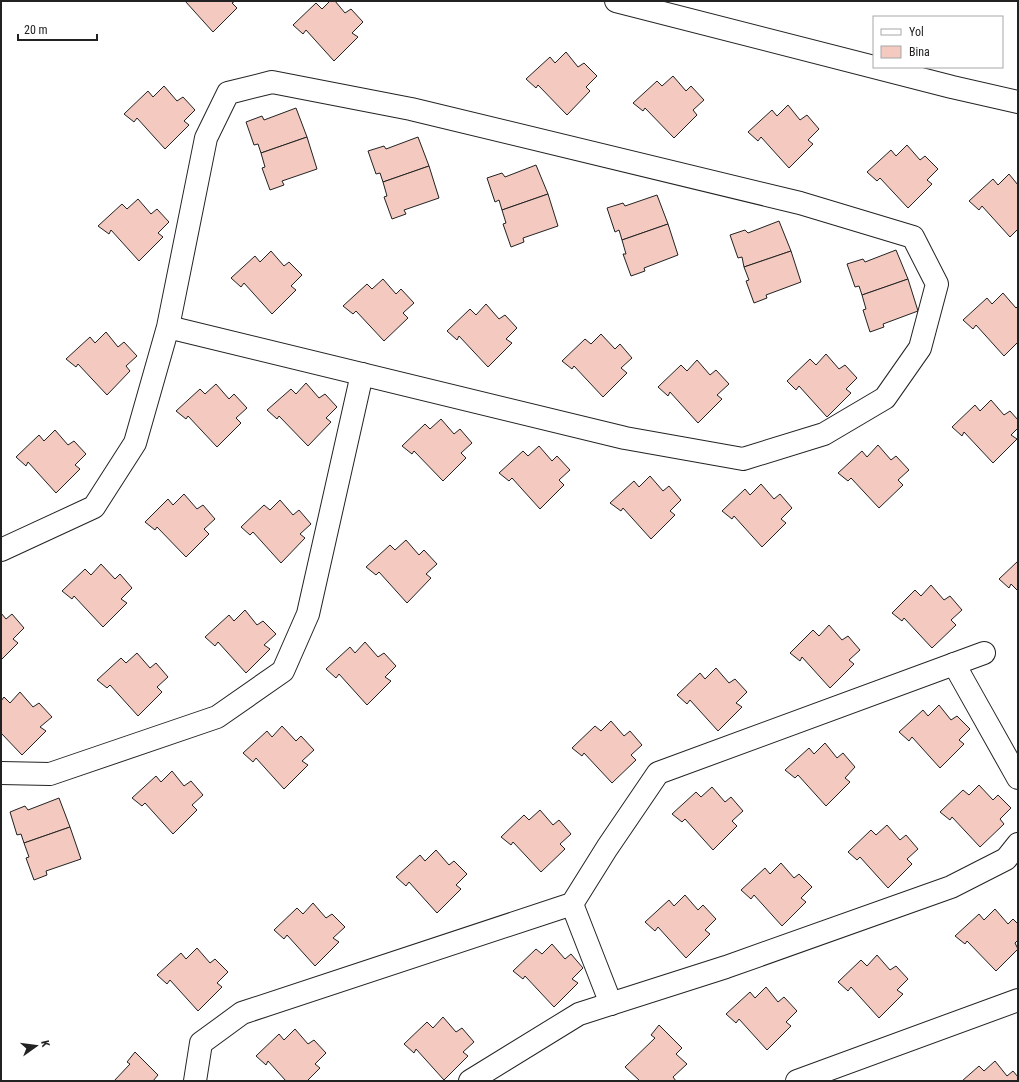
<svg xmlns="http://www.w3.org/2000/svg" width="1019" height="1082" viewBox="0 0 1019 1082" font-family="'Roboto Condensed',sans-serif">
<rect width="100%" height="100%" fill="#fff"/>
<g fill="#f3c9c0" stroke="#222">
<path d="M185,1H235L232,3L237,8L213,32Z"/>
<path d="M330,1H335L345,13L351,9L363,22L352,33L358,37L334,61L306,30L303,34L293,25L316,3L322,9Z"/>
<path d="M566,52L578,67L584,63L597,76L586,87L590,91L567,115L538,85L536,88L526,79L550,57L555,63Z"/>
<path d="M673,76L686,91L691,86L704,100L693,110L697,115L674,138L645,108L643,111L633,103L657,81L662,86Z"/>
<path d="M164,86L177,101L183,97L195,110L184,121L189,125L165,149L137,118L134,122L124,114L148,91L153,97Z"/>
<path d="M788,105L800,120L807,115L819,129L808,140L813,144L789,168L761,137L758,141L748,132L772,110L777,116Z"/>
<path d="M296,108L307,137L261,153L258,144L254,145L246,122L262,116L264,120Z"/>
<path d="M307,137L317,169L282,181L284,185L270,190L262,168L265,167L261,153Z"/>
<path d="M418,137L429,166L383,182L380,173L376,174L368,151L384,146L386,149Z"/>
<path d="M907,145L920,160L925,156L938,169L927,180L932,184L908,208L880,178L877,181L867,172L891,150L896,156Z"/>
<path d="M536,165L548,194L502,210L499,200L495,202L487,178L502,173L505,177Z"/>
<path d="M429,166L439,198L404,210L406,214L392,219L384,197L387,196L383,182Z"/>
<path d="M1009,174L1018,185V229L1010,237L982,206L979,210L969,201L993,179L998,185Z"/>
<path d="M548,194L558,226L523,238L524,242L511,247L503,224L506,223L502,210Z"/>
<path d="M657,195L668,224L622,240L619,230L615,232L607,208L623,203L625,206Z"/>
<path d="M138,199L151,214L157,209L169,222L158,233L163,237L139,261L111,230L109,234L98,226L122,204L127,209Z"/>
<path d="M779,221L791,251L744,267L742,257L738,258L730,235L745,230L748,233Z"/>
<path d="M668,224L678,255L644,268L645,271L631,276L623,254H626L622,240Z"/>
<path d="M896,250L908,279L862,295L859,286L855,287L847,264L863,259L865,262Z"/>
<path d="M271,251L284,266L289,262L302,275L291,286L296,290L272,314L244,283L241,287L231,278L255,256L260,262Z"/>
<path d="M791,251L801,282L766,295L767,298L754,303L746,281L749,280L744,267Z"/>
<path d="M383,279L396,294L401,289L414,303L403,313L408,318L384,341L356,311L353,314L343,306L367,284L372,289Z"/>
<path d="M908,279L918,311L883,324L884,327L870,332L863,310L866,309L862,295Z"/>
<path d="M1003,293L1016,308L1018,306V342L1004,356L976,325L973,329L963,320L987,298L992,304Z"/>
<path d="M486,304L499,319L505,315L517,328L506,339L512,343L488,367L459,336L457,340L447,331L470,309L476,315Z"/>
<path d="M106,332L118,347L124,342L137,356L126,366L130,371L107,395L78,364L76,367L66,359L90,337L95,343Z"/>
<path d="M601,334L615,349L620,344L632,358L621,368L627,373L603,397L574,366L572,369L562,361L585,339L591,344Z"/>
<path d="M826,354L839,369L845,365L857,378L846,389L851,393L827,417L799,386L796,390L787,381L810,359L816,365Z"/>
<path d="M697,360L710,375L716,370L729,384L717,395L722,399L698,423L670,392L668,396L658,387L681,365L687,371Z"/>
<path d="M306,383L319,398L325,394L337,407L326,418L331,422L308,446L279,416L277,419L267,410L291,389L296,394Z"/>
<path d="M216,384L229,399L234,394L247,408L236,418L241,423L217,447L188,416L186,419L176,411L200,389L205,394Z"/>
<path d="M991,400L1004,415L1010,411L1018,420V428L1011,435L1017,439L993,463L964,432L962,436L952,427L975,405L980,411Z"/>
<path d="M441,419L454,434L460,429L472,443L461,453L466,458L443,481L414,451L412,454L402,446L425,424L430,429Z"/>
<path d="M55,430L68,445L74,441L86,454L75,465L80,469L56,493L28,462L26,466L16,457L39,435L44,441Z"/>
<path d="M878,445L891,460L896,456L909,470L898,480L903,485L879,508L851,478L848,481L838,473L862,451L867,457Z"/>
<path d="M539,446L552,461L557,456L570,470L559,480L564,485L540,509L512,478L509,481L499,473L523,451L528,456Z"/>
<path d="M650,476L663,491L669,486L681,500L670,511L675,515L651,539L623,508L621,511L610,503L634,481L639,487Z"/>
<path d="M761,484L774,499L780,494L792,508L781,519L786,523L762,547L734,516L732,519L722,511L745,489L750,495Z"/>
<path d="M184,494L197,509L203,505L215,519L204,529L209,534L186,557L157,527L155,530L145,522L168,499L173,505Z"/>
<path d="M280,500L293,515L299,510L311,524L300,534L305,538L281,563L253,532L250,535L241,527L264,505L270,510Z"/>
<path d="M406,540L419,555L424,550L437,564L426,574L431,578L407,603L379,572L376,575L366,567L390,545L395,550Z"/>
<path d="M1018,561V591L1011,584L1009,588L999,579Z"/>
<path d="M101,564L115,579L120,574L132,588L121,599L127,603L103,627L74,596L72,599L62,591L85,569L91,575Z"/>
<path d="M931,585L944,600L950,596L962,610L951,620L956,625L932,648L904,618L902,621L892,613L915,590L921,596Z"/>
<path d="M245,610L257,625L263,621L276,634L264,645L270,649L246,673L218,642L215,646L205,637L229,615L234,621Z"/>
<path d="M1,613L6,619L12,614L24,628L13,639L18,643L1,660Z"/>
<path d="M829,625L842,640L848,636L860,650L849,660L854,664L830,688L802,657L800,661L790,653L813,630L819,636Z"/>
<path d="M365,642L378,657L384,653L396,666L385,677L391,681L367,705L339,674L336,678L326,669L350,647L355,653Z"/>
<path d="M137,653L150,668L156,663L168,677L157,687L162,692L138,716L110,685L107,688L97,680L121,658L126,663Z"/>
<path d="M716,668L729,683L735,679L747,692L736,703L742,707L718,731L690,700L687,704L677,695L700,673L705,679Z"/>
<path d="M20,692L33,707L39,703L52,717L40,727L46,731L22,755L1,733V701L4,697L10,703Z"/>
<path d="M939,705L951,720L957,716L970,729L959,740L964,744L940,768L912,737L909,741L899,732L923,710L928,716Z"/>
<path d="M611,721L624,736L630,731L642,745L631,755L636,760L612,783L584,753L582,756L572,748L595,726L601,731Z"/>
<path d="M282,726L296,741L301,736L314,750L302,761L308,765L284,789L256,758L253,762L243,753L267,731L272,737Z"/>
<path d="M825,743L837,758L843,753L855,767L845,778L850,782L826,806L798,775L795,778L785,770L809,748L814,754Z"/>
<path d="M172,771L184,786L191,781L203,795L192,805L197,810L173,834L145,803L142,806L132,798L156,776L161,782Z"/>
<path d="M979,785L993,800L998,795L1011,808L1000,819L1004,824L980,847L952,817L950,820L940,812L963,790L969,795Z"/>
<path d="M712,787L725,802L731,797L743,811L732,821L737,826L713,850L685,819L682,822L672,814L696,792L701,797Z"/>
<path d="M59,798L70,827L24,843L21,834L17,835L10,812L25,806L28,810Z"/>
<path d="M540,810L553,825L559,820L571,834L560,844L565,849L541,872L513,842L511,845L501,837L524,815L529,820Z"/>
<path d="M887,825L900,840L906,835L918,849L907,859L912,864L888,888L860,857L857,860L848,852L871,830L876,835Z"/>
<path d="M70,827L81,859L46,871L47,875L34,880L26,858L29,857L24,843Z"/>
<path d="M436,850L449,865L454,861L467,874L456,885L461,889L437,913L409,882L406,886L396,877L420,855L425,861Z"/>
<path d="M781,863L794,878L799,874L812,887L801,898L806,902L782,926L754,895L751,899L741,890L765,868L770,874Z"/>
<path d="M685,895L698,910L703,905L716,919L705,930L710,934L686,958L658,927L655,931L645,922L669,900L674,906Z"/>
<path d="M313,903L326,918L332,914L345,927L333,938L339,942L315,966L287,935L284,939L274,930L297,908L303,914Z"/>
<path d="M995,909L1008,924L1013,919L1018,924V940L1015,943L1018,949L996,971L967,941L965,944L955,936L979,914L984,920Z"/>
<path d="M552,944L565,959L571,954L583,968L572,979L578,983L554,1007L525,976L523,979L513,971L536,949L542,954Z"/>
<path d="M197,948L210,963L215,959L228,972L217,983L222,987L198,1011L170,980L167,984L157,975L181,953L186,959Z"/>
<path d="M877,955L890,970L896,966L908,979L897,990L903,994L879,1018L851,987L848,991L838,982L861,960L867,966Z"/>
<path d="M766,987L778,1002L784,997L797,1011L786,1022L791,1026L767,1050L739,1019L736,1023L726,1014L750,992L755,998Z"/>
<path d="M443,1017L456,1032L462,1028L474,1042L463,1052L468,1056L444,1080L416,1049L414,1053L404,1044L427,1022L433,1028Z"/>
<path d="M659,1025L682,1048L676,1054L687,1064L673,1077L676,1081H640L625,1067L655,1038L651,1035Z"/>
<path d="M295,1029L308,1044L314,1040L326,1053L315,1064L320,1068L307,1081H286L268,1061L266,1065L256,1056L279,1034L284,1040Z"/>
<path d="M135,1052L158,1075L153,1081H114L130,1064L127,1062Z"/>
<path d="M995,1061L1007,1076L1013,1071L1018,1077V1081H962L979,1066L984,1071Z"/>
</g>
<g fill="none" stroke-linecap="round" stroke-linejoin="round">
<defs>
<g id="minor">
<path d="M616,1L952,87L1018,102"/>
<path d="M1,550L94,507L135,443L168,327L206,138L228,93L272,82L411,109L800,203L913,237L937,284L920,348L885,398L824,434L743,459L625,438L168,327"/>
<path d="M954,664L1018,778"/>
<path d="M1,773L50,774L217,717L283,671L308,614L362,374"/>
<path d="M572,904L611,1004"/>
<path d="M195,1081L201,1043L242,1013L572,904L607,848L658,773L984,653"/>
<path d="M470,1081L579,1014L726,967L951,887L1006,859L1018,844"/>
<path d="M797,1081L1018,1000"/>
</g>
</defs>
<use href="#minor" stroke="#222" stroke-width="24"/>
<use href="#minor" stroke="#fff" stroke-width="22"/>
</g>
<rect width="1019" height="1082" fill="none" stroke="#222222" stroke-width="4"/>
<rect x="873" y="16" width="130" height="52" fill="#ffffff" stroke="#a7a7a7"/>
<rect x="881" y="29" width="20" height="6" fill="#ffffff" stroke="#a7a7a7"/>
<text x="909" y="36" font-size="12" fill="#222222">Yol</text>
<rect x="881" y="46" width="20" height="12" fill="#f3c9c0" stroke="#a7a7a7"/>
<text x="909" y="56" font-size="12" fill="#222222">Bina</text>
<g transform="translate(36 1046) rotate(76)" stroke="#ffffff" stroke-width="3" paint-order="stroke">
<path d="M0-3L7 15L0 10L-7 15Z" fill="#222222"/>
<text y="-6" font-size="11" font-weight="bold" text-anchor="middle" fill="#222222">K</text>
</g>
<path d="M18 34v6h79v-6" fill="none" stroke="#222222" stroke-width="2"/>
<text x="24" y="34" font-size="12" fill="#222222" stroke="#ffffff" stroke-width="3" paint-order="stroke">20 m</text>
</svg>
